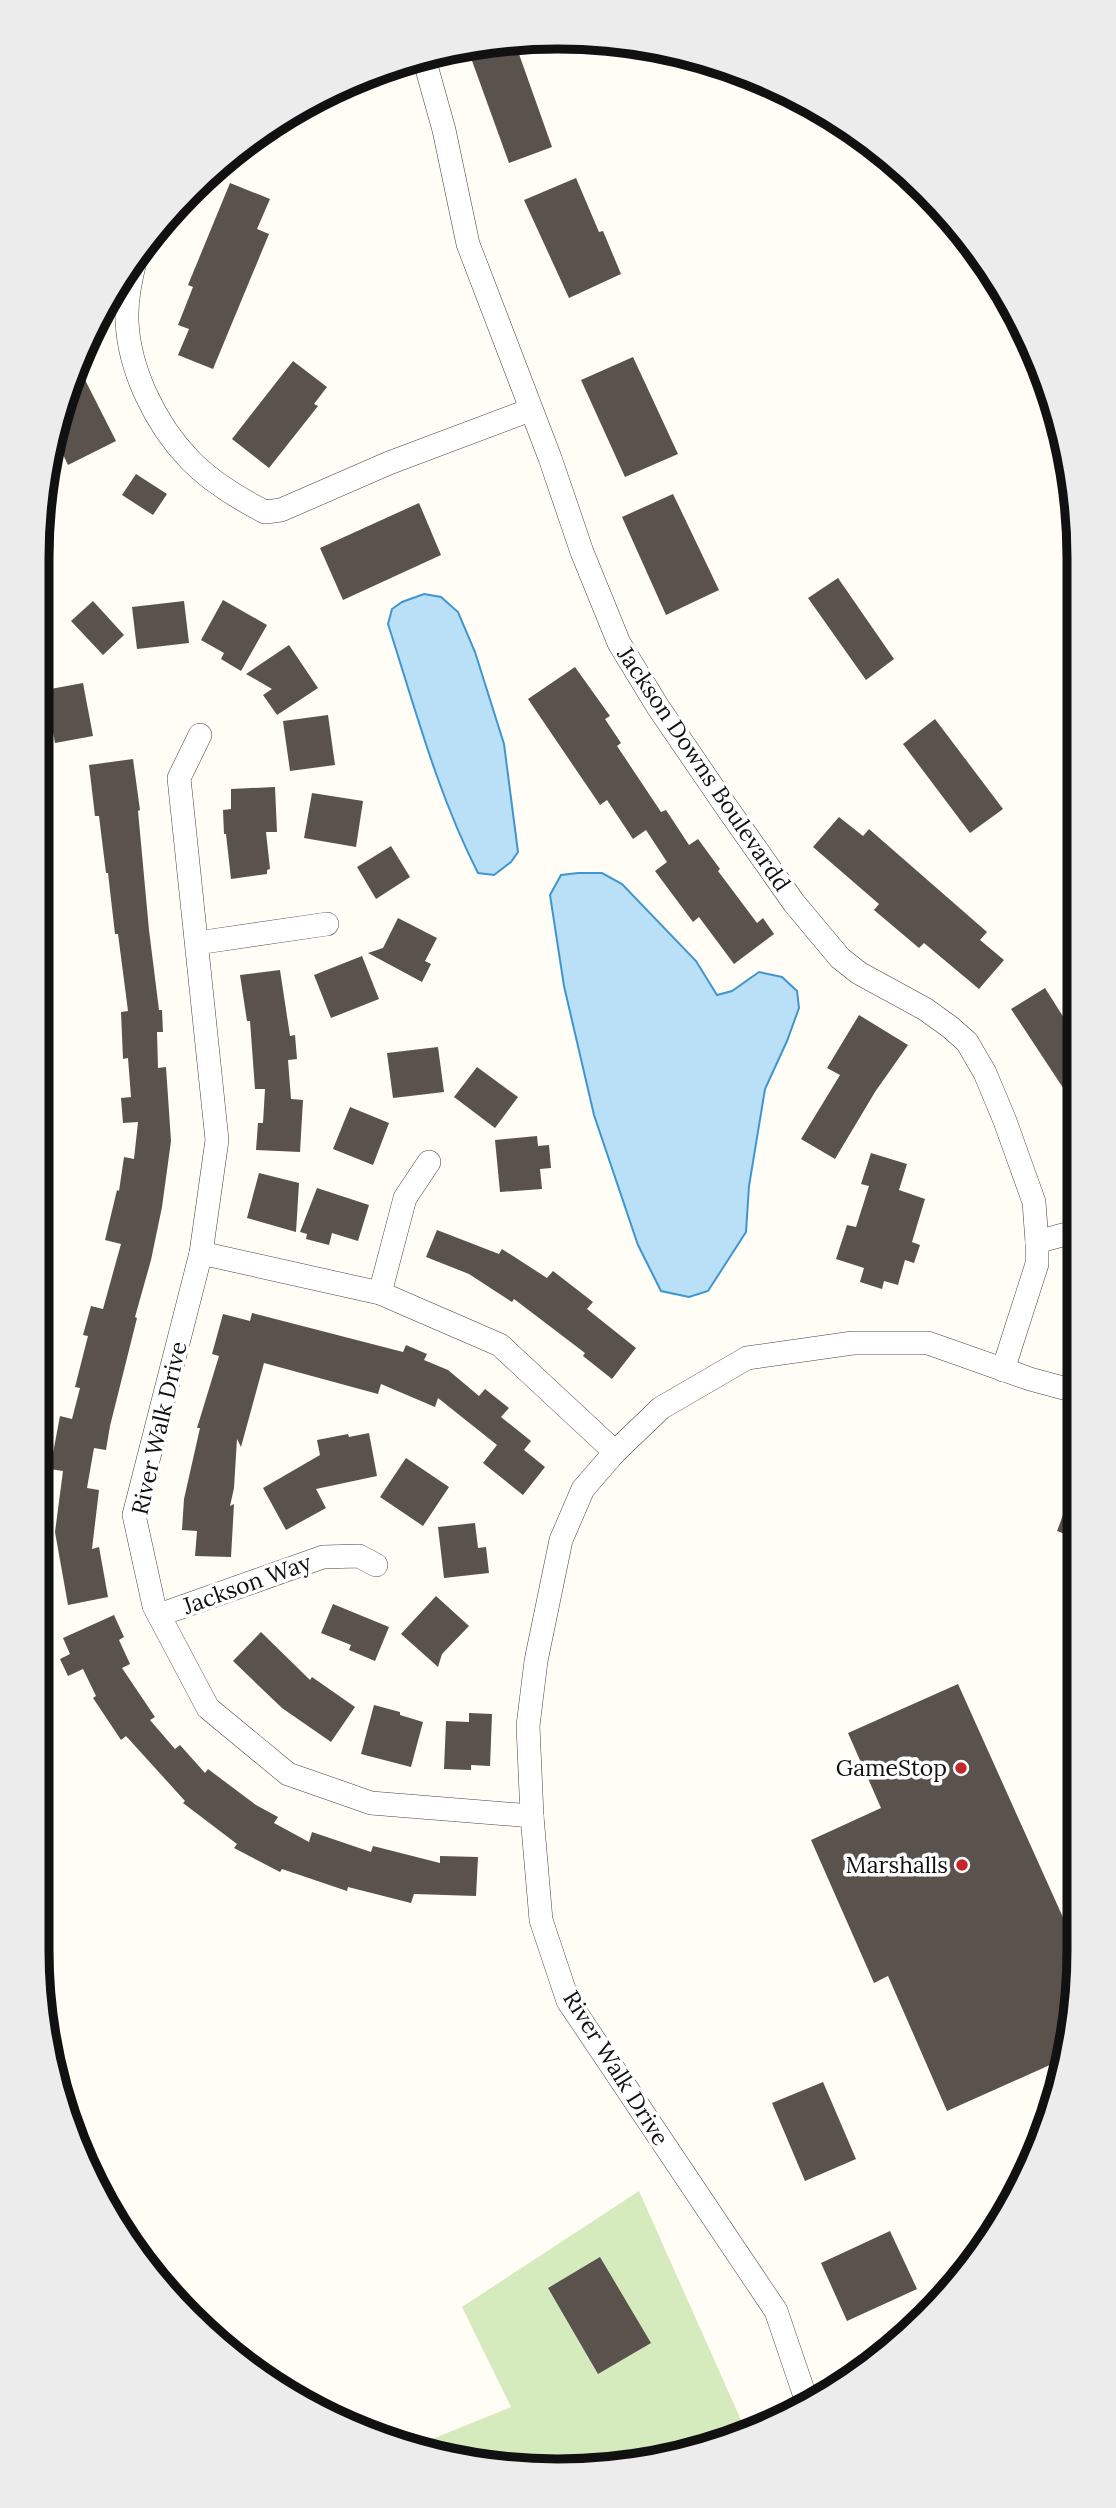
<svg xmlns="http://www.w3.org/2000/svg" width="1116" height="2508" viewBox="0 0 1116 2508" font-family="Lora,serif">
<rect width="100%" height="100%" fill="#fffdf5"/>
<path fill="#d5ebbd" d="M639,2191L745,2429L659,2461L558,2471L457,2461L415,2446L511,2407L462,2307Z"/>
<g fill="#b9e0f7" stroke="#3f96cf" stroke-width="2">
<path d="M424,594L441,597L458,612L475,652L504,744L518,852L511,862L494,875L478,873C438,795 415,708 388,624L392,609L402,602Z"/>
<path d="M578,873H602L622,884L696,961L717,995L732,991L759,972L782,977L797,991L799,1008L787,1041L765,1089L749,1186L746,1232L708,1291L689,1297L661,1291L638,1245L594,1115L564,986L550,895L561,875Z"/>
</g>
<g fill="#5a524d">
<path d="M514,40L552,147L509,163L467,47Z"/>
<path d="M576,178L599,232L603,231L621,274L569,298L524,200Z"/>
<path d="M230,183L270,199L257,229L269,234L213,369L178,355L189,329L178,325L193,287L188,285Z"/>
<path d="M633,357L678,454L625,477L581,380Z"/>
<path d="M293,361L327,387L314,404L318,406L269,468L232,439Z"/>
<path d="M77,364L116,441L68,465L56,440L65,390Z"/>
<path d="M136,474L167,494L153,515L122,495Z"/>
<path d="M673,494L719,590L666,615L622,517Z"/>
<path d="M419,503L441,555L343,600L320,548Z"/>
<path d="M838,578L894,659L866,680L808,598Z"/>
<path d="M223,600L267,625L241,671L221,659L224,653L201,640Z"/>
<path d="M93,601L124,635L103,655L71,621Z"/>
<path d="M184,601L189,643L137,649L132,607Z"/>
<path d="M289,645L318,688L277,715L263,695L272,689L246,674Z"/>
<path d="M575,667L610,716L605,719L621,743L617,746L661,812L666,810L689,845L698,839L720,869L718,871L757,923L763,918L774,934L734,964L699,917L693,922L655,871L667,862L646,830L633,839L607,800L600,805L528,699Z"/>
<path d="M83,683L93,736L55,743L45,690Z"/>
<path d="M328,715L335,765L290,771L283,721Z"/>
<path d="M935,719L1003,809L970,833L903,744Z"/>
<path d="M133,759L140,810L138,811L149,930L159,1010H162L163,1032H157L158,1068L166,1067L171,1141L162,1207L151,1260L135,1317L137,1318L110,1426L106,1450L94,1448L87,1488L99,1490L92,1549L99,1547L108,1597L68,1605L55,1532L63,1471L50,1469L60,1416L72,1419L80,1388L75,1387L88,1336L83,1335L91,1306L103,1309L121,1244L105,1240L117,1190L119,1191L124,1157L134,1159L138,1122L123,1123L121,1098L131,1097L128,1058L123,1059L121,1012L128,1011L118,934H115L108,873H106L99,816H95L89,765Z"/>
<path d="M275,787L277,832H266L270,869L267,870V874L231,879L226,834H224L223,810L231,809V789Z"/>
<path d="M312,793L363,801L356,847L304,838Z"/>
<path d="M839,817L863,836L869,829L987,932L980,940L1004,960L979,989L924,943L919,948L874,910L879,904L813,847Z"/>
<path d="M391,846L410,877L376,899L357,867Z"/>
<path d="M398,918L437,938L425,961L431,964L422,982L368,953L383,948Z"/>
<path d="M362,956L379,999L331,1018L314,975Z"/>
<path d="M280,970L290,1036L295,1035L297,1059L288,1060L291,1099L303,1100L300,1152L256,1150L258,1123H263L265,1089H255L250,1021H247L240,975Z"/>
<path d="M1045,988L1076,1037L1077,1109L1011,1009Z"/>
<path d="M859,1015L908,1045L875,1092L835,1159L801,1139L840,1075L827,1068Z"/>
<path d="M438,1047L444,1092L393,1098L387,1053Z"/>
<path d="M477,1067L518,1097L495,1128L454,1097Z"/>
<path d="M350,1107L389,1123L373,1165L333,1149Z"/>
<path d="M537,1136L538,1146L549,1145L551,1168L540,1169L542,1189L500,1192L495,1140Z"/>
<path d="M871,1153L907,1164L899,1190L925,1199L912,1242L920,1245L914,1263L905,1260L898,1285L884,1281L882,1289L860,1282L864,1268L836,1259L847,1225L856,1227L869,1186L861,1184Z"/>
<path d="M259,1173L299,1183L296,1232L247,1218Z"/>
<path d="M317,1188L369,1205L358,1241L332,1233L329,1245L306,1239L307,1234L300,1232Z"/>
<path d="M437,1230L499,1254L502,1249L547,1278L553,1271L593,1302L587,1309L636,1348L612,1379L583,1356L585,1353L514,1299L512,1302L469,1274L426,1257Z"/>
<path d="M252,1313L403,1352L406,1345L427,1354L424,1360L448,1370L479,1396L485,1389L509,1408L501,1417L531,1441L524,1450L545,1467L523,1495L483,1463L497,1445L438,1398L435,1407L381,1384L378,1394L264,1363L241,1447L237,1439L234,1488L230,1506L234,1504L231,1557L195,1556L197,1531L182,1530L184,1499L200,1428H197L219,1356L212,1354L223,1314L250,1321Z"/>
<path d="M369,1433L377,1476L316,1489L326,1508L286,1530L263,1488L320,1455L317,1440L348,1434L349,1437Z"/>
<path d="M406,1458L449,1487L423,1526L380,1497Z"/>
<path d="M1076,1480H1078V1539L1057,1531Z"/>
<path d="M475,1523L478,1548L486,1547L489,1573L444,1578L438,1527Z"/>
<path d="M436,1596L469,1626L442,1654L438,1667L401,1634Z"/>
<path d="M333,1604L389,1627L375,1661L349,1650L351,1645L321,1633Z"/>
<path d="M114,1615L124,1637L119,1640L130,1664L122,1668L155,1717L150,1720L175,1749L180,1745L205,1773L208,1769L256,1805L278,1817L274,1823L309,1842L312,1832L371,1852L373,1846L440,1863V1856L478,1857L476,1896L414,1894L411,1903L348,1887L347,1891L282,1869L280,1872L234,1848L237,1844L183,1803L185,1801L126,1736L121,1740L93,1698L96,1696L83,1669L68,1676L60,1659L70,1654L63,1638Z"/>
<path d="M261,1632L310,1680L312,1677L355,1707L331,1742L282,1708L233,1661Z"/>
<path d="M958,1684L1079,1953L1061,2060L947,2111L888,1976L874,1983L811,1840L881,1808L848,1733Z"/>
<path d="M374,1705L400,1712V1715L423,1722L411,1767L361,1754Z"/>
<path d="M469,1713L492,1714L490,1766L471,1765V1770L444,1769L446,1721L469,1722Z"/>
<path d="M823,2082L856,2159L805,2181L772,2103Z"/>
<path d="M890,2231L917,2289L847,2321L821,2263Z"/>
<path d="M600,2257L651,2343L598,2374L548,2288Z"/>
</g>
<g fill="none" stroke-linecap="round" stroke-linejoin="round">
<defs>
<g id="street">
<path d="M420,56L427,69L444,130L468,244L550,458L582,552L619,643L658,707L725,805L794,903L840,958L859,973L925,1009L950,1027L967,1042L985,1073L1005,1121L1034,1202L1037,1242V1264L1003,1370"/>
<path d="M136,257C131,278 126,299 127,321C129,370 156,425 190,460C211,482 238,498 265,512L281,510L389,463L530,410"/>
<path d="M200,735L179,778L217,1140L201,1253L134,1515L154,1606L208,1708L288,1774L371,1803L532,1816"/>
<path d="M197,943L327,924"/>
<path d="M1037,1242L1077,1231"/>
<path d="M201,1253L380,1293L500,1345L615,1452"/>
<path d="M380,1293L405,1198L429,1162"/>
<path d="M159,1615L323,1557L359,1556L376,1565"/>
<path d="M808,2405L776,2311L568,2001L541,1920L532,1816L528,1726L536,1661L561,1540L583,1489L615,1452L661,1408L747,1358L853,1343H928L1030,1379L1078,1392"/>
</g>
</defs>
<use href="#street" stroke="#444" stroke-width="24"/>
<use href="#street" stroke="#fff" stroke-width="23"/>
</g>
<g fill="#c4262e" stroke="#fff" stroke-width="2.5">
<circle cx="961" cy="1768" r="7"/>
<circle cx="962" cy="1865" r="7"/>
</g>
<g text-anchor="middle" stroke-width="7" stroke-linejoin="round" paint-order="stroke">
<g font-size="23" fill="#111" stroke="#fff">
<text transform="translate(704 769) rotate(56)" y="8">Jackson Downs Boulevardd</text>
<text transform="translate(159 1428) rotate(-77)" y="8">River Walk Drive</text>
<text transform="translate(247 1584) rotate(-20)" y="8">Jackson Way</text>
<text transform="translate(616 2068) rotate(58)" y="8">River Walk Drive</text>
</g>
<g font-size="23" fill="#111" stroke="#fff" text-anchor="end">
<text x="947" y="1776">GameStop</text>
<text x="948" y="1873">Marshalls</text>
</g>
</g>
<path d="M0 0H1116V2508H0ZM558 49H558A509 509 0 0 1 1067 558V1950A509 509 0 0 1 558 2459H558A509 509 0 0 1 49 1950V558A509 509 0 0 1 558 49Z" fill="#ececec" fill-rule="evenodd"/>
<path fill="none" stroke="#111" stroke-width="9" d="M558 49H558A509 509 0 0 1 1067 558V1950A509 509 0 0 1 558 2459H558A509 509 0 0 1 49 1950V558A509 509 0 0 1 558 49Z"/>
</svg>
